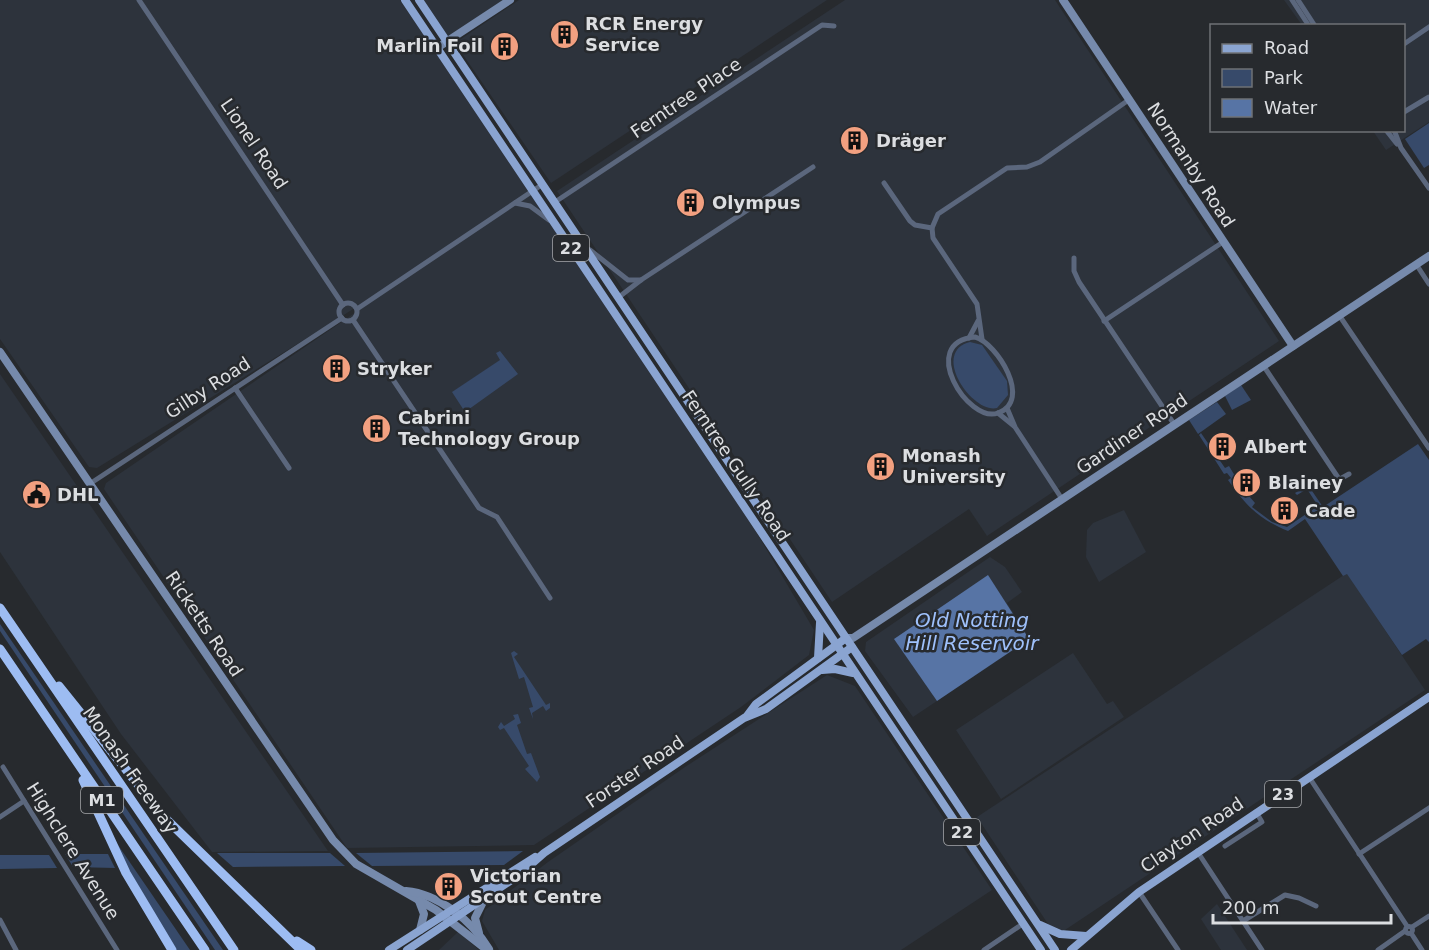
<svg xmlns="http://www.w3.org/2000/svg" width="1429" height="950" viewBox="0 0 1429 950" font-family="'DejaVu Sans',sans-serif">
<rect width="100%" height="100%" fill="#272a2e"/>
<g fill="#2d333c">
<path d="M0,0H400L533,191L755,530L814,630L809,655L741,707L534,845L347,848L104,489L106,483L498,215L333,322L97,468L89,467L0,339Z"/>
<path d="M423,0H503L448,37Z"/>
<path d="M519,0H827L551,183L455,43Z"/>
<path d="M845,0H1055L1279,341L987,536L969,509L832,602L557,191Z"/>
<path d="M1284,0H1429V122L1386,150L1373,131L1404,130V26L1302,25Z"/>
<path d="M0,374L328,851L212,852L121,734L0,552Z"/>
<path d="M1124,510L1146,552L1099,582L1086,557L1087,530L1093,523Z"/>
<path d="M990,557L1005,567L1022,592L1007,603L1030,639L913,717L865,651L866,642Z"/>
<path d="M1347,573L1425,690L1056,936L977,817Z"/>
<path d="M1073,653L1107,704L1113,701L1124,717L1001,799L956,730Z"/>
<path d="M827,675L855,686L992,890L901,950H499L482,921L485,910L548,862L685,767Z"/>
<path d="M1217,904L1247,950H1221L1201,919Z"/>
<path d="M458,932L479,950H439Z"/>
</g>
<g fill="#374a6a">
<path d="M1429,123V165L1424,168L1405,139Z"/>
<path d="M970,342L982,345L1007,381L1008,395L997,408C972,414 930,352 970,342Z"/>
<path d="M500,351L518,374L465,412L452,392L500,360L496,353Z"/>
<path d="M1241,385L1251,400L1232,410L1225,396Z"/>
<path d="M1217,402L1226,414L1198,434L1189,420Z"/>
<path d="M1201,433L1225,468L1229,466L1235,476L1231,479L1245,498L1249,496L1255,503L1252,507L1272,522L1287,527L1315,508L1320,509L1307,489L1297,495L1295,493L1308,485L1323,507L1418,444L1429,460V642L1426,639L1402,655L1347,574L1343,576L1305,519L1288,531C1259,519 1246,506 1228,480L1231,478L1227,473L1224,474L1199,435Z"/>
<path d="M0,624L223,950H215L0,631Z"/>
<path d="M514,651L518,654L514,657L546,705L550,703V708L546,711L543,706L532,713L533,719L529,708L533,707L524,677L519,679L511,653Z"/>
<path d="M518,714L521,723L517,725L527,754L531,753L540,777L537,782L525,769L529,766L504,728L500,730L498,727L501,722L504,726L515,719L513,715Z"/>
<path d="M118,845L190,950H176L115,846Z"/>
<path d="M523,851L504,865L372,866L356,853Z"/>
<path d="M217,853H330L345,866L233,867Z"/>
<path d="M65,854H108L115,868L73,867Z"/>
<path d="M0,855H49L57,868L0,869Z"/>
</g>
<path fill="#5774a5" d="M988,575L1029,639L937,701L894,639Z"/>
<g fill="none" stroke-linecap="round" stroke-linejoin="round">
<g stroke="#5b677d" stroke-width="5">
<path d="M139,0L343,305"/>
<path d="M1292,0L1309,26"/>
<path d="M1298,0L1315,26"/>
<path d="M1404,44L1429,27"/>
<path d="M1404,112L1429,97"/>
<path d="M1386,130L1397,144"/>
<path d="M1394,130L1401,148L1429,188"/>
<path d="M884,183L910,221L915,225L932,228L933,238L977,304L982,339"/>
<path d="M555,202L822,25L834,26"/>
<path d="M515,203L530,206L549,220"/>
<path d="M932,228L938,214L1007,168L1027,167L1040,162L1130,99"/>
<path d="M590,250L628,280H641"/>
<path d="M1074,258V271L1079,282L1174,424"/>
<path d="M1416,264L1429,284"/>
<path d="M619,297L641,280L813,167"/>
<circle cx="348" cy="312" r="9"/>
<path d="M357,309L543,184"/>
<path d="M1339,315L1429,448"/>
<path d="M353,320L479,508L497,517L550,598"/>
<path d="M1104,321L1223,242"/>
<path d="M975,337C997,343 1033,401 998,413C968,424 917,342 975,337Z"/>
<path d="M969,338L978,321"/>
<path d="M1263,365L1341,482"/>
<path d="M235,388L289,468"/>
<path d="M1007,408L1015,427L1062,499"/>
<path d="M998,413L1014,426"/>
<path d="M1340,479L1349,474"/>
<path d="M91,483L342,318"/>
<path d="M3,767L117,950"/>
<path d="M1309,777L1407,926"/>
<path d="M0,817L24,801"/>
<path d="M1225,846L1262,822L1256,812"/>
<path d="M1197,851L1262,950"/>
<path d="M1359,854L1429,808"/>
<path d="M1139,892L1178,950"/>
<path d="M0,920L16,950"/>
<path d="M1243,921L1285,895L1299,898L1316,906"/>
<circle cx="1409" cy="930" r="3.5"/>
<path d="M1412,927L1429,916"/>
<path d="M1411,933L1422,950"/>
<path d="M984,950L1024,923"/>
<path d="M1378,950L1405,931"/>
</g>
<g stroke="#768aac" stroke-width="8">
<path d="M1063,0L1293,346"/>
<path d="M437,48L510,0"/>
<path d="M0,352L333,840L356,864L436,910L487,950"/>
<path d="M846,638H853L1429,256"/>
<path d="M406,891C439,894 472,921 489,949"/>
<path d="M419,901L424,914L420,930"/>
<path d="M479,933L475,918L484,900"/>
</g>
<g stroke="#8aa4d1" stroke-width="8">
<path d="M405,0L1041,950"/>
<path d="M419,0L1055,950"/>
<path d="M818,658L820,623"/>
<path d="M822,670L835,669L853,673"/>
<path d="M747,716L756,704L846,638"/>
<path d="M1040,925L1060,934L1086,936"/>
<path d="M389,950L535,857"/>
<path d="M407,950L519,875L544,853L744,718L766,709L852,647"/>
<path d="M1071,950L1139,892L1429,697"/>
</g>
<g stroke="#9dbcf2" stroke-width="9">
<path d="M0,608L234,950"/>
<path d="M0,649L205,950"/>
<path d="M59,686L164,817L301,950"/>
<path d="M83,780L126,873L172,950"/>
<path d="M297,941L311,950"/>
</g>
</g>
<defs>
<symbol id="building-disc" viewBox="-11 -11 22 22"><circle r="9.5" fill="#f2a080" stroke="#272a2e"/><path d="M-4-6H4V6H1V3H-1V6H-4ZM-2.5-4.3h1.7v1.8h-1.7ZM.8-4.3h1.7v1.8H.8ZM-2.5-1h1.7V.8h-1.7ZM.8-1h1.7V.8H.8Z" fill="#111"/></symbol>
<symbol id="civic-disc" viewBox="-11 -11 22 22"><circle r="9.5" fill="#f2a080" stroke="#272a2e"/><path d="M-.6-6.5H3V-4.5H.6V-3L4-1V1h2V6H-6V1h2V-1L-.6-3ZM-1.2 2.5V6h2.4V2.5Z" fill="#111"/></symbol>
</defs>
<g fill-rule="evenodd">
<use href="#building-disc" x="548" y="18" width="33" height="33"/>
<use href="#building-disc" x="488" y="30" width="33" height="33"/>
<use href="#building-disc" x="838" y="124" width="33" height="33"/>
<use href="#building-disc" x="674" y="186" width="33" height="33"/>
<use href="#building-disc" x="320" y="352" width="33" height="33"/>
<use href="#building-disc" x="360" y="412" width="33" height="33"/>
<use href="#building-disc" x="1206" y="430" width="33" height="33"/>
<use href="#building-disc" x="864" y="450" width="33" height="33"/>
<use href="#building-disc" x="1230" y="466" width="33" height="33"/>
<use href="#civic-disc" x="20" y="478" width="33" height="33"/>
<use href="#building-disc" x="1268" y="494" width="33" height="33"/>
<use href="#building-disc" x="432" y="870" width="33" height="33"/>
</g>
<g text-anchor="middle" stroke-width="5" stroke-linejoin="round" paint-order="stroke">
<g fill="#272a2e" stroke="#a6a8ab" stroke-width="1.5">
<rect x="553" y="235" width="36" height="26" rx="4.5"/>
<rect x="1265" y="781" width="36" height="26" rx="4.5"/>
<rect x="81" y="787" width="42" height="26" rx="4.5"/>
<rect x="944" y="819" width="36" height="26" rx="4.5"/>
</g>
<g font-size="16" font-weight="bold" fill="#dcdee1">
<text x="571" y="254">22</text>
<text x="1283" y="800">23</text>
<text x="102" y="806">M1</text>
<text x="962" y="838">22</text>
</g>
<g font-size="18" font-weight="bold" fill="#dcdee1" stroke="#272a2e" text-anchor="start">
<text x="585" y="30">RCR Energy<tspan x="585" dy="21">Service</tspan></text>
<text x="483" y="52" text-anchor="end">Marlin Foil</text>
<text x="876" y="147">Dräger</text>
<text x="712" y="209">Olympus</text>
<text x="357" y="375">Stryker</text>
<text x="398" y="424">Cabrini<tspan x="398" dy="21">Technology Group</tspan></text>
<text x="1244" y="453">Albert</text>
<text x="902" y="462">Monash<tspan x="902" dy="21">University</tspan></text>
<text x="1268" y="489">Blainey</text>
<text x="57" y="501">DHL</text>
<text x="1305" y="517">Cade</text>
<text x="470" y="882">Victorian<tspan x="470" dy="21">Scout Centre</tspan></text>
</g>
<g font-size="18" fill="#dcdee1" stroke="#272a2e">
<text transform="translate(686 98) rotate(-34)" y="6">Ferntree Place</text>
<text transform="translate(254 144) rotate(56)" y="6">Lionel Road</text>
<text transform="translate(1191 165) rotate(57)" y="6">Normanby Road</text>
<text transform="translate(208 388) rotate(-33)" y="6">Gilby Road</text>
<text transform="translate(1132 434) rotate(-34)" y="6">Gardiner Road</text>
<text transform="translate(736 466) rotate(56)" y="6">Ferntree Gully Road</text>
<text transform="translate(204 624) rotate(56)" y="6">Ricketts Road</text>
<text transform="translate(130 770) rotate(55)" y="6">Monash Freeway</text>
<text transform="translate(635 772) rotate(-34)" y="6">Forster Road</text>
<text transform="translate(1192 835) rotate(-34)" y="6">Clayton Road</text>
<text transform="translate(73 851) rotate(58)" y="6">Highclere Avenue</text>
</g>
<g font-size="20" font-style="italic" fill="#9fc1fc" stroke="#272a2e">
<text x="972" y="627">Old Notting<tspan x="972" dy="23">Hill Reservoir</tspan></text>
</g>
</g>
<rect x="1210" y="24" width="195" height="108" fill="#272a2e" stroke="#6f7276" stroke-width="1.5"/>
<rect x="1222" y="44" width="30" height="9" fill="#8aa4d1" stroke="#6f7276" stroke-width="1.5"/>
<text x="1264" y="54" font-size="18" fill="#dcdee1">Road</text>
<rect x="1222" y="69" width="30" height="18" fill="#374a6a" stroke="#6f7276" stroke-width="1.5"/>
<text x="1264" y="84" font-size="18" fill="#dcdee1">Park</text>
<rect x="1222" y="99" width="30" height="18" fill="#5774a5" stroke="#6f7276" stroke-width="1.5"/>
<text x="1264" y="114" font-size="18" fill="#dcdee1">Water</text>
<path d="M1213 914v9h178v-9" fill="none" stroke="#dcdee1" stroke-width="3"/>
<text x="1222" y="914" font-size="18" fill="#dcdee1" stroke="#272a2e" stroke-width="4.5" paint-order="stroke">200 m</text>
</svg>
